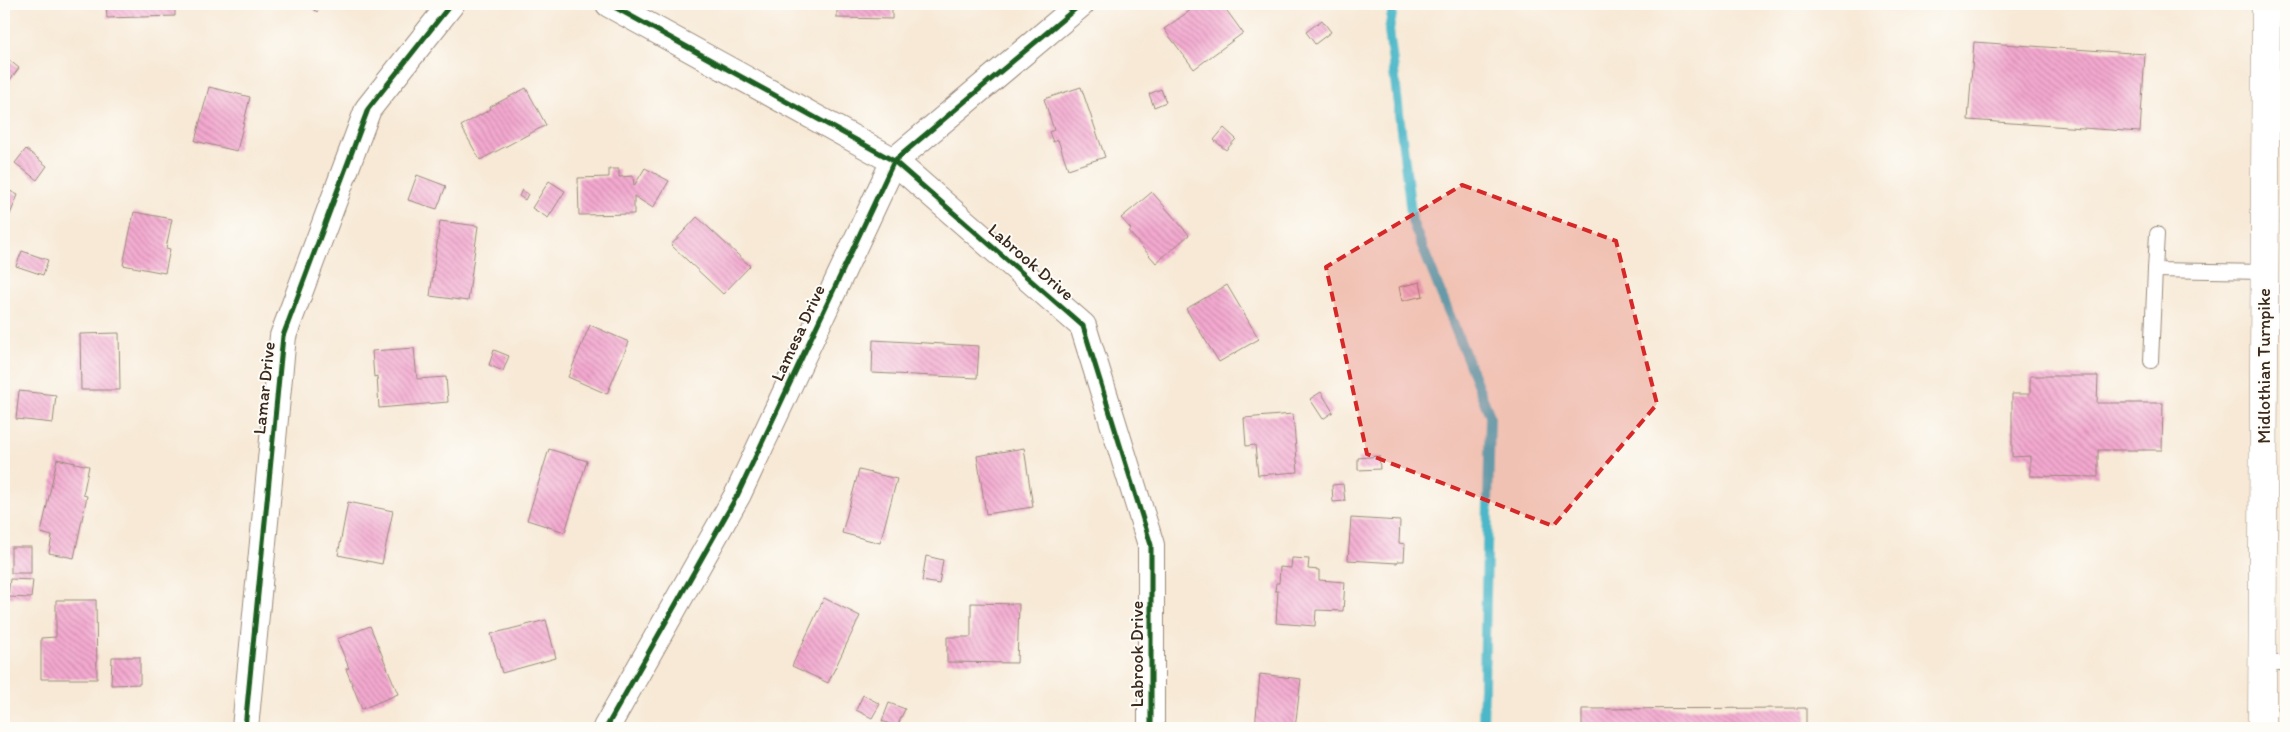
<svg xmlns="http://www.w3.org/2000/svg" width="2290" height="732" viewBox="0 0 2290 732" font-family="Itim,sans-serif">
<defs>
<pattern id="building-back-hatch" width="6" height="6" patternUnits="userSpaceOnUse" patternTransform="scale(1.25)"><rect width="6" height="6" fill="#f4a9d0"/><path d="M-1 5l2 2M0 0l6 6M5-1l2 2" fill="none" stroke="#c78aa8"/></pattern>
</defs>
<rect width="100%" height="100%" fill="#fdfcf7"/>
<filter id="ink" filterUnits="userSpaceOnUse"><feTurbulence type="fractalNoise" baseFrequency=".02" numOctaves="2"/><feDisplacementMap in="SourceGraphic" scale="10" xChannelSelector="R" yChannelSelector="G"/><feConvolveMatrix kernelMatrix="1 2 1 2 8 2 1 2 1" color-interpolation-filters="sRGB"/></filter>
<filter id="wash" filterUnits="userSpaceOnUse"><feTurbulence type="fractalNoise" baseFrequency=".0096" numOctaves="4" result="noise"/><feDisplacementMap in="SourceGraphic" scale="20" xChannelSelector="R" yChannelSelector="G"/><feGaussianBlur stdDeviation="1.12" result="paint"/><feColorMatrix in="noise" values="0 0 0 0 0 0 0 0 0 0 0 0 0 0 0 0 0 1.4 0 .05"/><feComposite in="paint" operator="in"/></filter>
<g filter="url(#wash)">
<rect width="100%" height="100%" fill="#f7e9d6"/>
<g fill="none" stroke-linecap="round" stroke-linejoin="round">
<path stroke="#4bb7c8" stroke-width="10" d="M1394,4L1389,30L1412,221L1490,416L1483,728"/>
</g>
<g id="blocks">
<g fill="url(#building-back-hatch)">
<path d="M106,4H175V16L107,18Z"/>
<path d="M308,4H323L317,12Z"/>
<path d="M837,4H892V19L837,18Z"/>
<path d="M1199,4H1222L1243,33L1194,69L1164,29Z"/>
<path d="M1322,20L1331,32L1315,44L1306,32Z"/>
<path d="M1974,42L2145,54L2140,132L1968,120Z"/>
<path d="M4,56L19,68L4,88Z"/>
<path d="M209,87L250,97L237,151L195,141Z"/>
<path d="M1081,87L1105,157L1068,169L1058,140L1053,142L1049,132L1054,130L1044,99Z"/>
<path d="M526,88L546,125L480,160L461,126L491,109L490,107Z"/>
<path d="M1161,89L1166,102L1154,107L1149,94Z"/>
<path d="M1224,128L1236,139L1226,150L1214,140Z"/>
<path d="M26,149L47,166L37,180L15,163Z"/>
<path d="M645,168L669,181L653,208L634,196V214L579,215L578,178L609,177V169H619V177L633,176L634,186Z"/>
<path d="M417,175L446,186L437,209L408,200Z"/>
<path d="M549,181L565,191L548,218L532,208Z"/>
<path d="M4,188L18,195L4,229Z"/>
<path d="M522,190L528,194L525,200L519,196Z"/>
<path d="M1152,192L1189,235L1156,263L1129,232L1131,229L1121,218Z"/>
<path d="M134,212L172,219L166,248L170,249L165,273L123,265Z"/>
<path d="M697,217L750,266L723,294L671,245Z"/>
<path d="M440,221L478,226L468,301L430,296Z"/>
<path d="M22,251L48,260L43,275L16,266Z"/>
<path d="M1420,282L1423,296L1402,301L1399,287Z"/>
<path d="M1227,285L1259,339L1219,362L1186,309Z"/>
<path d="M590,325L629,342L607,394L568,377Z"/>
<path d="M119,333L120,390H81L80,334Z"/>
<path d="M873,340L979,346L977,378L872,373Z"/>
<path d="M414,348L417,379L446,377L448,402L379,408L377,376L374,377L372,351Z"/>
<path d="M494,350L509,356L503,371L489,365Z"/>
<path d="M2030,376H2098L2097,403H2163L2162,450H2098V477L2030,476V456L2012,457V394H2030Z"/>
<path d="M19,391L56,395L53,423L16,419Z"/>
<path d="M1321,392L1333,412L1323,419L1310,399Z"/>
<path d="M1293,414L1298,472L1258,475L1255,445L1246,446L1244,418Z"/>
<path d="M1024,448L1033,507L986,514L977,456Z"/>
<path d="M549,449L587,461L565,532L527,520Z"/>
<path d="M1379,456L1380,469L1358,470V458Z"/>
<path d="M57,459L89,466L83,495L87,496L74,558L49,553L52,536L41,533Z"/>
<path d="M859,470L897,479L880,543L842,533Z"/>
<path d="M1343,484L1345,501L1333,502L1332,485Z"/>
<path d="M348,502L393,511L382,564L338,555Z"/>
<path d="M1351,518L1400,521L1399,543L1405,544L1404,561H1398L1397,563L1348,560Z"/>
<rect x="11" y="547" width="20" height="26"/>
<path d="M926,556L943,560L939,584L922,581Z"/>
<path d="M1292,558L1309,559L1308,569L1319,570V580L1345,582L1343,611L1316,610L1315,626L1276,623L1278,591H1275L1276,583H1279L1280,567L1291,568Z"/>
<path d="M10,579L33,580L31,598L8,597Z"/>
<path d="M824,598L860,616L828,683L792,666Z"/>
<path d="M56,600H96L97,679H41V638L56,637Z"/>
<path d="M971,603L1019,604L1017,663L947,662V637H971Z"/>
<path d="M546,620L556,658L502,673L491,634Z"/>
<path d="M370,626L398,694L362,709L346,669L349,668L337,639Z"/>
<path d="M112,657H140V684L111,685Z"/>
<path d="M1260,674L1301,679L1295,728H1255Z"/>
<path d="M863,695L880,704L872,718L856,710Z"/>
<path d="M889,703L905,709L897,727L882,721Z"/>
<path d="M1806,708V728H1582V709Z"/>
</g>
</g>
</g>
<g filter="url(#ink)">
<use href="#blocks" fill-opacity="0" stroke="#998a7a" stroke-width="1"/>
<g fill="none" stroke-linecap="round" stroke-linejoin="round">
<defs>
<g id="service">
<path d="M2157,234L2155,270L2265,272"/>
<path d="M2151,361L2155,270"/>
<path d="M2262,663H2286"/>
</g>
<g id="minor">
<path d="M609,4L894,161L1083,326L1151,545V728"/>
<path d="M245,728L283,336L368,109L451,4"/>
<path d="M606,728L738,494L894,161L1081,4"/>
</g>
<path id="primary" d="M2262,728L2266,4"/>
</defs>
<use href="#service" stroke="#998a7a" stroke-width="16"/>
<use href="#minor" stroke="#998a7a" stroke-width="28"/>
<use href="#primary" stroke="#998a7a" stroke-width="29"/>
<use href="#service" stroke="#fff" stroke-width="14"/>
<use href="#minor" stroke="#fff" stroke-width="26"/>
<use href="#primary" stroke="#fff" stroke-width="28"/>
<defs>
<g id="cycleway">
<path d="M609,4L894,161L1083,326L1151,545V728"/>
<path d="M245,728L283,336L368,109L451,4"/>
<path d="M606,728L738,494L894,161L1081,4"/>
</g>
</defs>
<use href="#cycleway" stroke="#fdfcf7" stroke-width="8"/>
<use href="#cycleway" stroke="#1b5e20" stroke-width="5"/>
</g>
</g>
<path fill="#d62828" fill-opacity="0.2" stroke="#d62828" stroke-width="4" stroke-dasharray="10 6" stroke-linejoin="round" d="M1462,185L1616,241L1657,404L1553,526L1367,454L1326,267Z"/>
<g text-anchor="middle" stroke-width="4" stroke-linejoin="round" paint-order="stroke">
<g font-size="18" fill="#3b2a1e" stroke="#fdfcf7">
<text transform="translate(1031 262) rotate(41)" y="6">Labrook Drive</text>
<text transform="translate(798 333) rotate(-65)" y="6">Lamesa Drive</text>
<text transform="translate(2264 366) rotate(-90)" y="6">Midlothian Turnpike</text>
<text transform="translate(264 388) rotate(-84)" y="6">Lamar Drive</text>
<text transform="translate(1137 654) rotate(-90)" y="6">Labrook Drive</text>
</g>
</g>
<rect width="2290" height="732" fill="none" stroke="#fdfcf7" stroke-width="20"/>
</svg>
